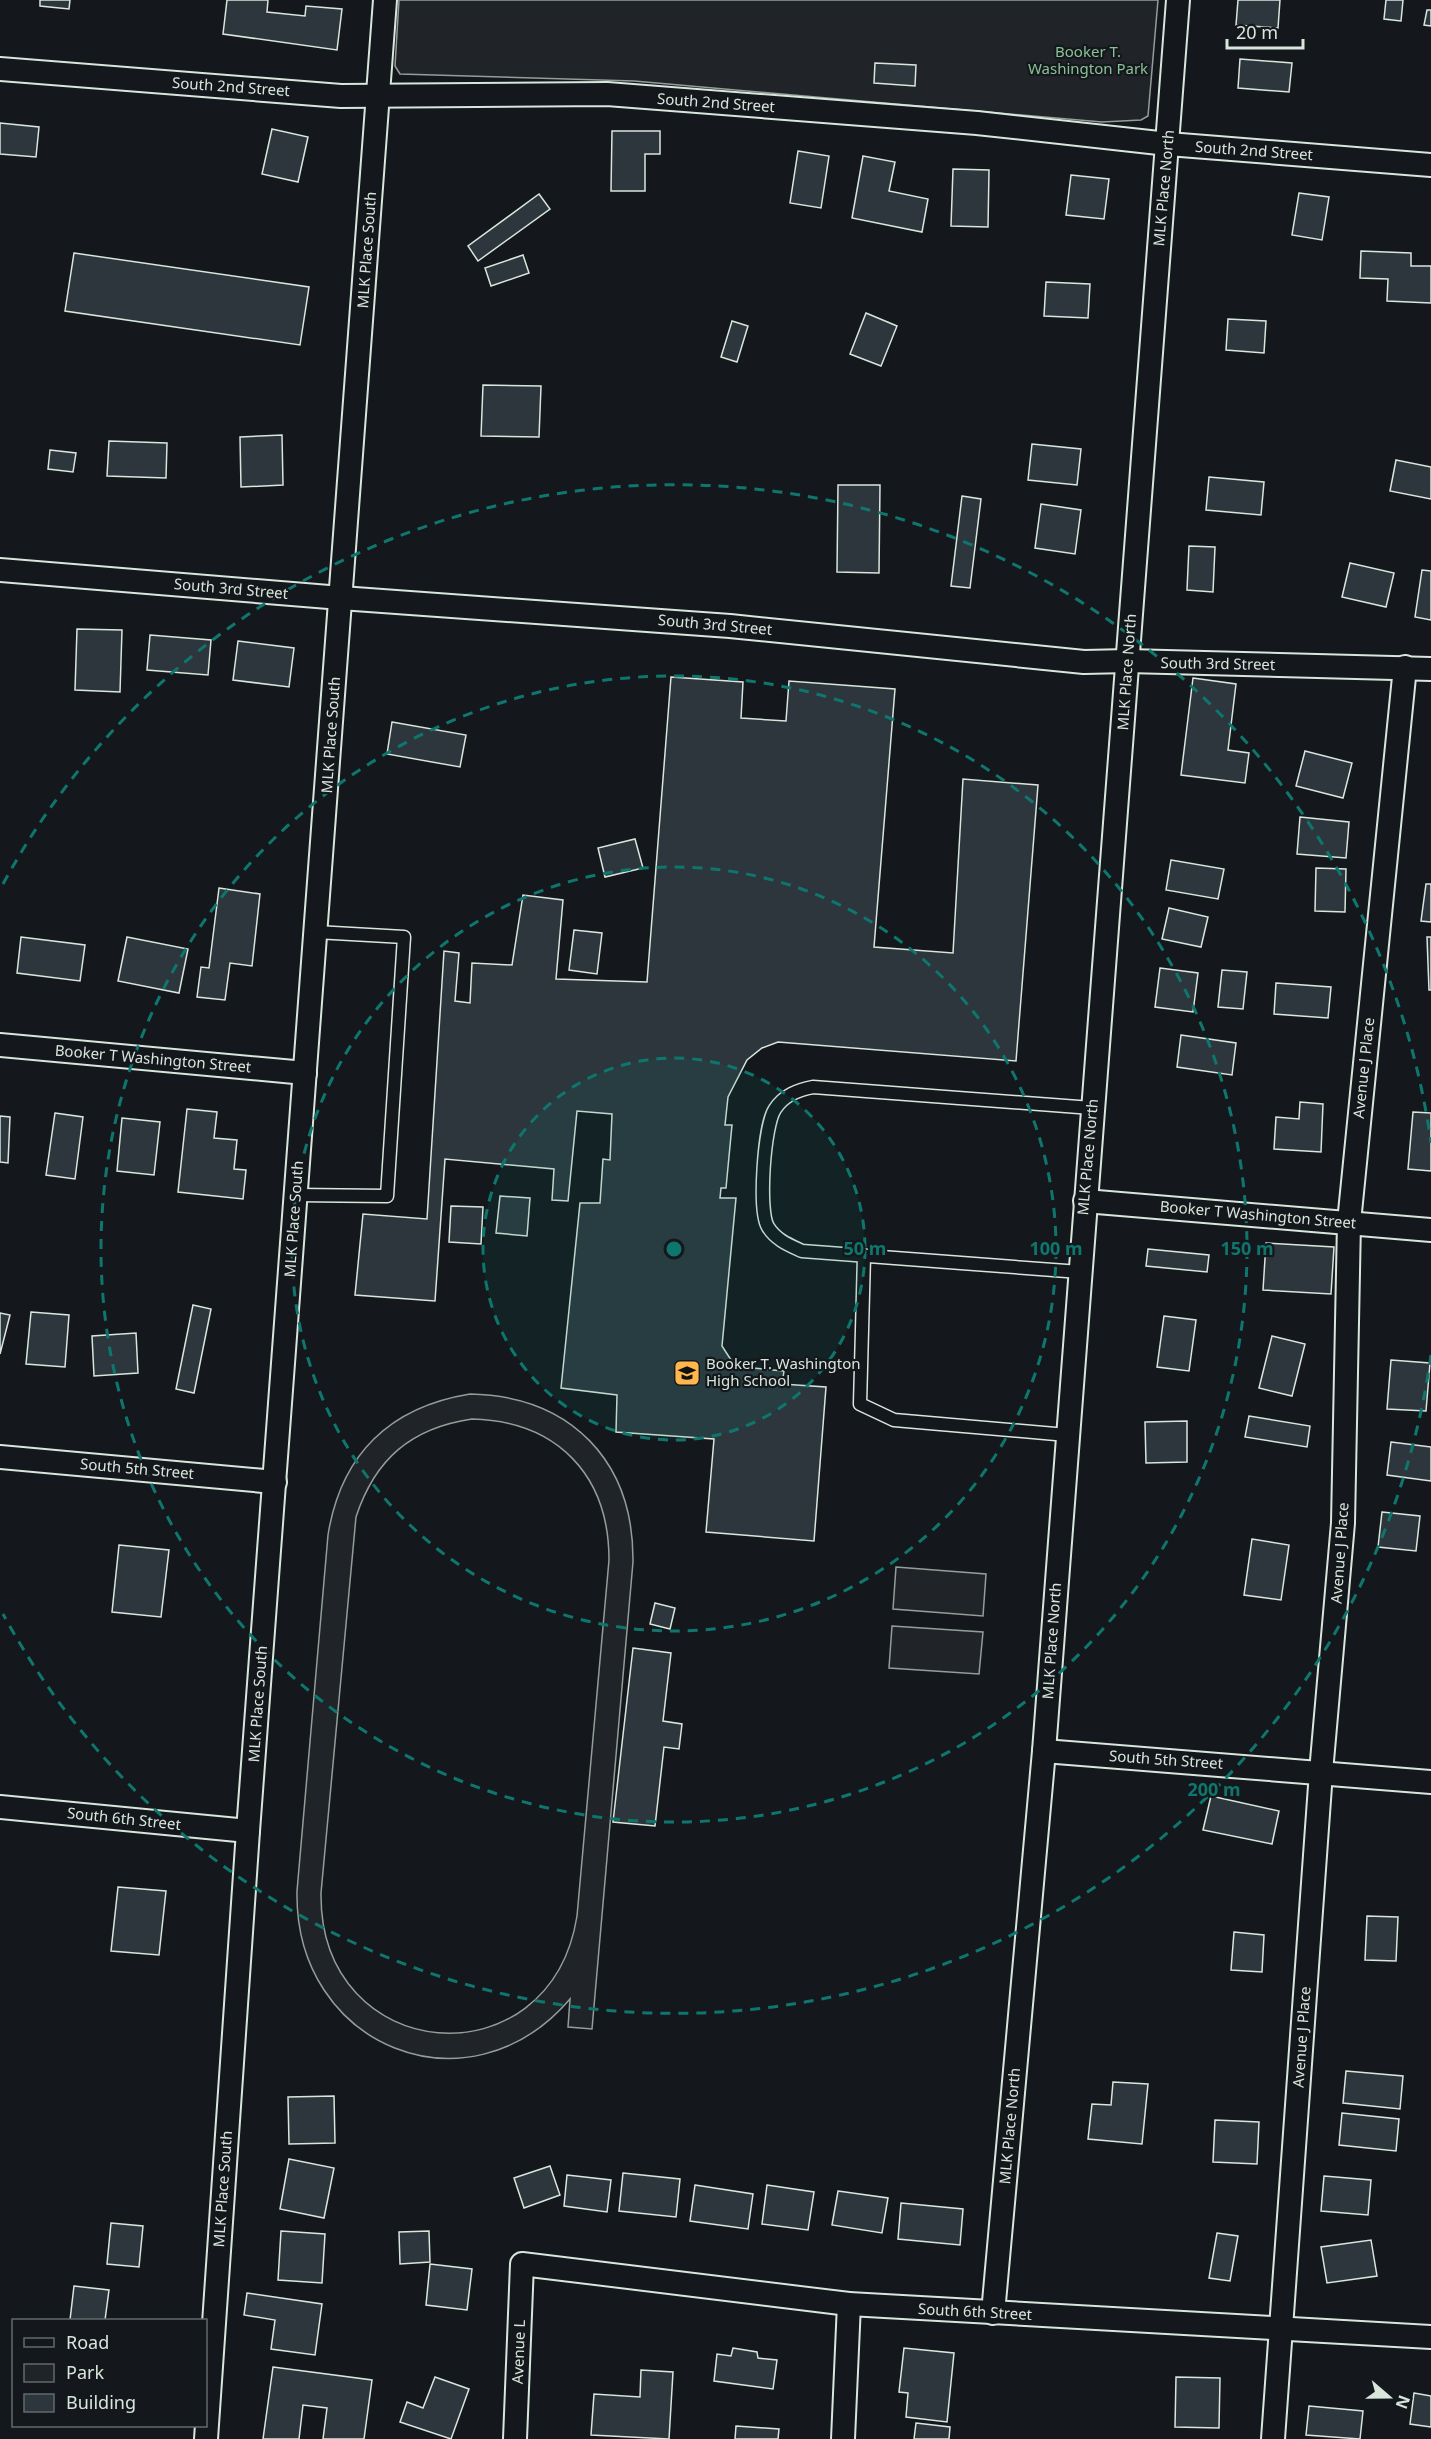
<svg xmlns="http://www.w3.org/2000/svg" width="1431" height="2439" viewBox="0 0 1431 2439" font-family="'Noto Sans',sans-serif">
<rect width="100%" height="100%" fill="#14181c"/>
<g fill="#202428" stroke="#939e99" stroke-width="1.5" fill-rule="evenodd">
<path d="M399,0H1158L1148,116L1141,120L1102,122L634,81L400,74L395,66Z"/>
<path d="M470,1394C571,1396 634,1461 633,1562L592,2029L568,2027L570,1999C468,2118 294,2046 297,1891L328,1535C341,1454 390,1407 470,1394ZM472,1419C557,1421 609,1475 609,1560L577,1916C550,2085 319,2066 321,1893L356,1517C375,1459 411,1428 472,1419Z"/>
<path d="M896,1567L986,1574L983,1616L893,1609Z"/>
<path d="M892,1626L983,1632L979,1674L889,1668Z"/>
</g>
<g fill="#2c363c" stroke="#d8e6dc" stroke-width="1.5">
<path d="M40,0H70L69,9L40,6Z"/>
<path d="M227,0H268L267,12L305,16L306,6L342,9L337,50L223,34Z"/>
<path d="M1238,0H1280L1278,28L1236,25Z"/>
<path d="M1386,0H1403L1401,21L1384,19Z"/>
<path d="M1427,10H1431V26L1424,25Z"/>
<path d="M1240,59L1292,63L1289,92L1238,88Z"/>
<path d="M875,63L916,65L915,86L874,83Z"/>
<path d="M0,123L39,127L36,157L0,154Z"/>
<path d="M272,129L308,137L298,182L262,174Z"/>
<path d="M612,131H660V154H645V191H611Z"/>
<path d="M798,151L829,156L821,208L790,203Z"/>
<path d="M863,156L895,162L889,191L928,199L922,232L852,218Z"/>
<path d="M953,169L989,170L988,227L951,226Z"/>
<path d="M1071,175L1109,179L1104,219L1066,215Z"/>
<path d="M1299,193L1329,197L1322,240L1292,235Z"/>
<path d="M539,194L550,209L478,261L468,246Z"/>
<path d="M1361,251L1411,253V266H1431V303L1387,301L1388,279L1360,278Z"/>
<path d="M74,253L309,287L300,345L65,311Z"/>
<path d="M523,255L529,273L491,286L485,268Z"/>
<path d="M1046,282L1090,284L1088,318L1044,316Z"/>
<path d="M866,313L897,326L881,366L850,354Z"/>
<path d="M1228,319L1266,321L1264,353L1226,350Z"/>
<path d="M732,321L748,326L737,362L721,357Z"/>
<path d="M483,385L541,386L539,437L481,436Z"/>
<path d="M282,435L283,485L241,487L240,437Z"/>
<path d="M109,441L167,443L166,478L107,476Z"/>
<path d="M1032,444L1081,449L1077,485L1028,480Z"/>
<path d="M50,450L76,453L73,472L48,469Z"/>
<path d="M1396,460L1431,467V499L1390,491Z"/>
<path d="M1209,477L1264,482L1261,515L1206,510Z"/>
<path d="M838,485H880L879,573L837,572Z"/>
<path d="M962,496L981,499L970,588L951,586Z"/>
<path d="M1041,504L1081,510L1075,554L1035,548Z"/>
<path d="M1189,546L1215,547L1213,592L1187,590Z"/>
<path d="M1350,563L1394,573L1386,607L1342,597Z"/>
<path d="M1422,570L1431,571V620L1415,617Z"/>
<path d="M77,629L122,630L120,692L75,690Z"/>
<path d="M150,635L211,640L208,675L147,670Z"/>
<path d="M238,641L294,648L289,687L233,680Z"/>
<path d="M671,677L743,682L741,718L786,721L789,681L895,689L874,947L953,953L963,779L1038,785L1016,1061L778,1042L762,1048L747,1060L728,1097L725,1125H732L726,1188H721L720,1198H736L722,1346L731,1360L742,1367L784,1371L782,1384L826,1387L814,1541L706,1532L714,1439L616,1432L617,1395L561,1388L580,1203H600L603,1159L610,1160L612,1114L577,1111L568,1201L552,1200L554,1169L445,1159L435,1301L355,1295L363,1214L427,1219L444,951L459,953L455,1001L470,1003L472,963L512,965L523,895L563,900L556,979L647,982Z"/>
<path d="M1193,678L1236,684L1228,750L1249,753L1245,783L1181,775Z"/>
<path d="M392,722L466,735L460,767L387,754Z"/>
<path d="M1305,751L1352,763L1343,798L1296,786Z"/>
<path d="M1300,817L1349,822L1346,858L1297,854Z"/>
<path d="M635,839L643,868L605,877L598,848Z"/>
<path d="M1171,860L1224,869L1218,899L1166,890Z"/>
<path d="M1316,868L1346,869L1345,912L1315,911Z"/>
<path d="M1426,884H1431V922L1421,921Z"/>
<path d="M219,888L260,894L252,966L230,963L225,1000L197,997L201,967L209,968Z"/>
<path d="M1169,908L1208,917L1201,947L1162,939Z"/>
<path d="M574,930L602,933L597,974L569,970Z"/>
<path d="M21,937L85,945L80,981L17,973Z"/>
<path d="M127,937L188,949L179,993L118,981Z"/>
<path d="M1427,937H1431V990H1429Z"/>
<path d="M1160,968L1198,973L1193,1012L1155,1007Z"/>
<path d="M1222,970L1247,972L1243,1009L1218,1007Z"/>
<path d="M1276,983L1331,987L1328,1018L1274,1014Z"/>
<path d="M1181,1035L1236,1043L1232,1075L1177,1067Z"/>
<path d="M1300,1102L1323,1104L1321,1152L1274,1149L1276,1117L1299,1119Z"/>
<path d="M187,1109L217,1112L214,1138L237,1140L234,1169L246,1170L243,1199L178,1192Z"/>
<path d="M1413,1112L1431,1113V1171L1408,1169Z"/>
<path d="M55,1113L83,1117L75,1179L46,1175Z"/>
<path d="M0,1116L10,1117L8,1163L0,1162Z"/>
<path d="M122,1118L160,1122L154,1175L117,1171Z"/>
<path d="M500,1196L530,1198L527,1236L496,1233Z"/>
<path d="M451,1206L483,1207L481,1244L449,1242Z"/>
<path d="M1266,1243L1334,1247L1331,1294L1263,1290Z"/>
<path d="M1148,1249L1209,1255L1207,1272L1146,1266Z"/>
<path d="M193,1305L211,1309L194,1393L176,1389Z"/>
<path d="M31,1312L69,1315L65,1367L26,1364Z"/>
<path d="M0,1313L10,1315L0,1354Z"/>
<path d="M1164,1316L1196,1320L1189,1371L1157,1367Z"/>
<path d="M136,1333L138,1373L94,1376L92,1336Z"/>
<path d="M1272,1336L1305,1344L1292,1396L1259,1388Z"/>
<path d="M1391,1360L1430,1363L1426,1411L1387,1409Z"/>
<path d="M1249,1416L1310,1426L1307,1447L1245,1437Z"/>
<path d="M1187,1421V1462L1146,1463L1145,1422Z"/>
<path d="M1391,1442L1431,1447V1481L1387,1475Z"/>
<path d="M1382,1512L1420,1516L1416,1551L1378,1547Z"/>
<path d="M1252,1539L1289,1545L1281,1600L1244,1595Z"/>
<path d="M119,1545L169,1550L161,1617L112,1612Z"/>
<path d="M655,1603L675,1608L670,1629L650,1624Z"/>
<path d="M633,1648L671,1653L663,1721L682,1724L679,1749L664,1747L655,1826L613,1822Z"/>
<path d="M1211,1796L1279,1811L1272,1844L1203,1830Z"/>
<path d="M118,1887L166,1891L159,1955L111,1951Z"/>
<path d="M1367,1916L1398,1917L1396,1961L1365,1960Z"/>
<path d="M1234,1932L1264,1935L1262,1972L1231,1970Z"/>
<path d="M1346,2071L1403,2076L1400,2109L1343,2103Z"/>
<path d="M1113,2082L1148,2084L1142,2144L1088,2139L1092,2104L1111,2105Z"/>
<path d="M334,2096L335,2143L289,2144L288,2097Z"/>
<path d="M1342,2113L1399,2119L1396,2151L1339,2145Z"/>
<path d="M1215,2120L1259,2122L1257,2164L1213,2162Z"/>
<path d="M289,2159L334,2168L324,2218L280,2209Z"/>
<path d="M550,2166L560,2195L524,2208L514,2178Z"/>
<path d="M623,2173L680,2179L676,2217L619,2211Z"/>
<path d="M567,2175L611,2180L607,2212L564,2206Z"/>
<path d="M1324,2176L1371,2180L1368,2215L1321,2211Z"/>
<path d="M695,2185L753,2194L748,2229L690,2221Z"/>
<path d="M767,2185L814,2192L808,2230L762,2224Z"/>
<path d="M838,2191L888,2198L882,2233L832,2225Z"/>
<path d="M901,2203L963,2209L960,2245L898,2239Z"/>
<path d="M111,2223L143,2226L139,2267L107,2264Z"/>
<path d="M281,2231L325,2234L322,2283L278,2280Z"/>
<path d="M429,2231L430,2262L400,2264L399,2232Z"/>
<path d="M1217,2233L1238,2236L1230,2281L1209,2278Z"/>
<path d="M1371,2240L1377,2276L1327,2283L1321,2247Z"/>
<path d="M430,2264L472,2269L467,2310L426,2305Z"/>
<path d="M74,2286L109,2290L105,2320H70Z"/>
<path d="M247,2293L322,2304L315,2355L271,2349L275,2320L244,2315Z"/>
<path d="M733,2348L757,2352L758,2358L777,2360L773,2389L714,2381L717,2354L731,2356Z"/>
<path d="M904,2348L954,2353L947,2422L906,2417L908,2393L899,2392Z"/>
<path d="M273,2367L372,2380L364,2439H323L327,2408L303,2405L299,2439H263Z"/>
<path d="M641,2370L673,2372L669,2439L591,2435L594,2394L640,2397Z"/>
<path d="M435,2377L469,2389L451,2439L400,2422L407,2402L423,2408Z"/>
<path d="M1176,2377L1220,2378L1219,2428L1175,2427Z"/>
<path d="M1414,2393L1431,2396V2427L1410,2424Z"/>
<path d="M1309,2406L1363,2411L1360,2439L1306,2435Z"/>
<path d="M916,2423L950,2427L949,2439H914Z"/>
<path d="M736,2426L779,2429L778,2439H735Z"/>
</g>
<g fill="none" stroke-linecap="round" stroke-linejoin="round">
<defs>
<g id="lane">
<path d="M296,1195L387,1196L404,937L316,932"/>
<path d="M864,1256L860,1404L894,1420L1067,1435"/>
<path d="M1080,1272L802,1251C789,1245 776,1240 768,1227C758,1211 764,1125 775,1109C784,1095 798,1090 813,1087L1092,1108"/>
</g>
<g id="street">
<path d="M0,69L341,96L607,94L977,123L1168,144L1431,165"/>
<path d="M0,570L341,598L730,626L1084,662L1128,661L1431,669"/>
<path d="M0,1045L305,1073"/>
<path d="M1085,1201L1431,1230"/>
<path d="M0,1457L275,1482"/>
<path d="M1044,1751L1431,1782"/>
<path d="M0,1807L248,1831"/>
<path d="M993,2313L1044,1751L1178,0"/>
<path d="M206,2439L248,1831L385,0"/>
<path d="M515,2439L522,2264L849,2304L1431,2337"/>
<path d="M843,2439L849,2304"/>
<path d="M1273,2439L1321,1772L1343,1523L1349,1222L1405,667"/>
</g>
</defs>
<use href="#lane" stroke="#d8e6dc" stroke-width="15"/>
<use href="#street" stroke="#d8e6dc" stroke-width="26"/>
<use href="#lane" stroke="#14181c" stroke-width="12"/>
<use href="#street" stroke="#14181c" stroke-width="22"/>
</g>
<circle cx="674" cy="1249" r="191" fill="#0f766e" fill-opacity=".12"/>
<g fill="none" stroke="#0f766e" stroke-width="3" stroke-dasharray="10 8">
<circle cx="674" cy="1249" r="191"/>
<circle cx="674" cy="1249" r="382"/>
<circle cx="674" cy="1249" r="573"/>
<path d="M1431 1355A764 764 0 0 1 3 1614M3 884A764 764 0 0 1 1431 1143"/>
</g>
<defs>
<symbol id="school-square" viewBox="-11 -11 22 22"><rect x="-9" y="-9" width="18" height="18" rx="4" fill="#ffb74d" stroke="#14181c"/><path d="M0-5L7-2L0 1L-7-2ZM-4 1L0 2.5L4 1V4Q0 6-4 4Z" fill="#111"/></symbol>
</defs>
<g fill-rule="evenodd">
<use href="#school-square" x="672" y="1358" width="30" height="30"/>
</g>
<g text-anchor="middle" stroke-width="4.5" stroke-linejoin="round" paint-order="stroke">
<g font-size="15" fill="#8ac095" stroke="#14181c">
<text x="1088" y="57">Booker T.<tspan x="1088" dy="17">Washington Park</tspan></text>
</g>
<g font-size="15" fill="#d8e6dc" stroke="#14181c">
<text transform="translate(231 87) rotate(4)" y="5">South 2nd Street</text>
<text transform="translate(716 103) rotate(4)" y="5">South 2nd Street</text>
<text transform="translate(1254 151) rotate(4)" y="5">South 2nd Street</text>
<text transform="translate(1164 188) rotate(-85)" y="5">MLK Place North</text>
<text transform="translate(367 250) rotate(-86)" y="5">MLK Place South</text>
<text transform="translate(231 589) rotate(5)" y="5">South 3rd Street</text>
<text transform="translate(715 625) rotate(5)" y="5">South 3rd Street</text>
<text transform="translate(1218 664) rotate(1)" y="5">South 3rd Street</text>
<text transform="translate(1127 672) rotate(-86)" y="5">MLK Place North</text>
<text transform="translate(331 735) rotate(-86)" y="5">MLK Place South</text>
<text transform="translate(153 1059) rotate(5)" y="5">Booker T Washington Street</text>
<text transform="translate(1364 1068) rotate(-84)" y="5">Avenue J Place</text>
<text transform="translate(1088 1157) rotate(-85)" y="5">MLK Place North</text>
<text transform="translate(1258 1215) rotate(5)" y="5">Booker T Washington Street</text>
<text transform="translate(294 1219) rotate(-86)" y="5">MLK Place South</text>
<text transform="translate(137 1469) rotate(5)" y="5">South 5th Street</text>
<text transform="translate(1340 1553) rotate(-86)" y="5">Avenue J Place</text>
<text transform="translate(1052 1641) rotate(-86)" y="5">MLK Place North</text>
<text transform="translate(258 1704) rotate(-86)" y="5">MLK Place South</text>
<text transform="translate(1166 1760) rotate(4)" y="5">South 5th Street</text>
<text transform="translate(124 1819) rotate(6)" y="5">South 6th Street</text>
<text transform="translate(1302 2037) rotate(-86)" y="5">Avenue J Place</text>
<text transform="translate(1010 2126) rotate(-85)" y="5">MLK Place North</text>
<text transform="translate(223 2189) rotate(-86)" y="5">MLK Place South</text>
<text transform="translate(975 2312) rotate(3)" y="5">South 6th Street</text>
<text transform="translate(519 2352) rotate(-88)" y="5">Avenue L</text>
</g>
<g font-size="15" fill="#d8e6dc" stroke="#14181c" text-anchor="start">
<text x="706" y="1369">Booker T. Washington<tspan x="706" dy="17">High School</tspan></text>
</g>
</g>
<circle cx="674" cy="1249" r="9" fill="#0f766e" stroke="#14181c" stroke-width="3"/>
<g font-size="18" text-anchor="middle" font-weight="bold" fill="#0f766e" stroke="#14181c" stroke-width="4.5" stroke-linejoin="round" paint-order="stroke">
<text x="865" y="1255">50 m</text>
<text x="1056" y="1255">100 m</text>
<text x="1247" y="1255">150 m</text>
<text x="1214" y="1796">200 m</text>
</g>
<rect x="12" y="2319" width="195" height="108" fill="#14181c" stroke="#626a69" stroke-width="1.5"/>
<rect x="24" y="2338" width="30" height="9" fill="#14181c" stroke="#626a69" stroke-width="1.5"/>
<text x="66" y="2349" font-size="18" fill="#d8e6dc">Road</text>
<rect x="24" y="2364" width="30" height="18" fill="#202428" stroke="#626a69" stroke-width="1.5"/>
<text x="66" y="2379" font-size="18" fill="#d8e6dc">Park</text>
<rect x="24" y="2394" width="30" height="18" fill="#2c363c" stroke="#626a69" stroke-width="1.5"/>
<text x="66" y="2409" font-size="18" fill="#d8e6dc">Building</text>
<g transform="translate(1389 2397) rotate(110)" stroke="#14181c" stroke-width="4.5" paint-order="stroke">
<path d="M0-4.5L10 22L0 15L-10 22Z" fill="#d8e6dc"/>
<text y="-9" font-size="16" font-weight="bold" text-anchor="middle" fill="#d8e6dc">N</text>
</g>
<path d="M1227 39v9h76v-9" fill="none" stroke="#d8e6dc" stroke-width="3"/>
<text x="1236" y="39" font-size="18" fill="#d8e6dc" stroke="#14181c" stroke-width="4.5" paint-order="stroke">20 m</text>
</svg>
